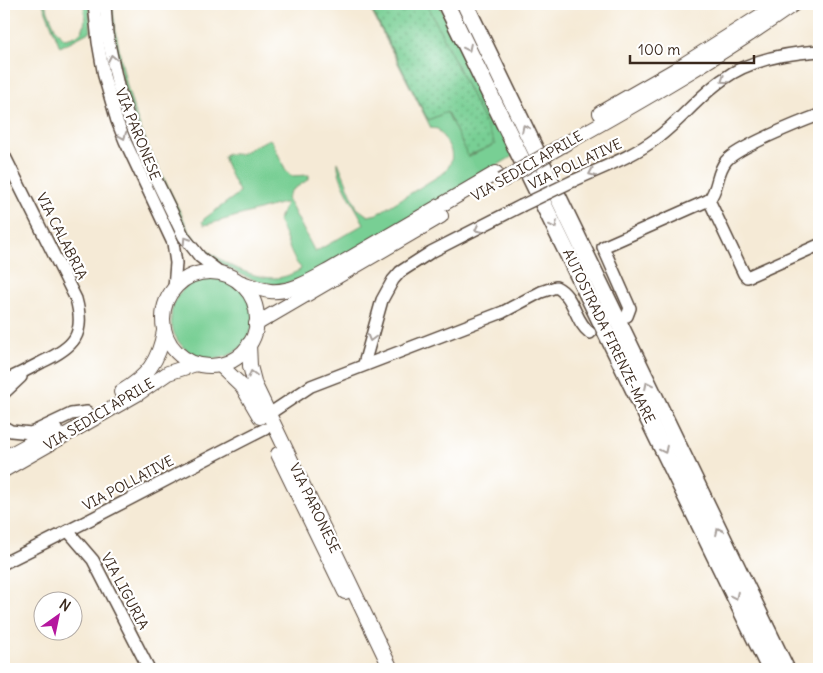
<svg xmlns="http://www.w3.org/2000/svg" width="823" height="673" viewBox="0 0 823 673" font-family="Delius,sans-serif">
<defs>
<pattern id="garden-dots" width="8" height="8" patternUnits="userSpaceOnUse" patternTransform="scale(1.25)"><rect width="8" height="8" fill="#78cf94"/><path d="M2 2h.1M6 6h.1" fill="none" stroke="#64a878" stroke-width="1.8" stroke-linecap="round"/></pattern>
</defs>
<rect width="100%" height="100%" fill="#fff"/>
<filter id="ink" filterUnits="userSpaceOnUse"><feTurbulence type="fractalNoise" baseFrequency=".02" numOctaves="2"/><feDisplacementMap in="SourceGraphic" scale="10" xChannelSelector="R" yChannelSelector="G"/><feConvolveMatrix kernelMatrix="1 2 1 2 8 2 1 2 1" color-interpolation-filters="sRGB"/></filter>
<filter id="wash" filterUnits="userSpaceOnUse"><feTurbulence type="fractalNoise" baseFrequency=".0096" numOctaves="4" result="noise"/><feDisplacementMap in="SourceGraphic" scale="20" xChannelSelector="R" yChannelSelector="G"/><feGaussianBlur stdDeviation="1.12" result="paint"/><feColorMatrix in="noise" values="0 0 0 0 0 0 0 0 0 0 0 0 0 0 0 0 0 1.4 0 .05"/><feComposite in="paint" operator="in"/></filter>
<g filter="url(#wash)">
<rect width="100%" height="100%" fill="#f5ead6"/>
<g fill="#78cf94" stroke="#5a7c59">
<path d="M43,4H45L56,30L65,39C88,35 85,23 84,4H89L91,31L60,47Z"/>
<path d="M111,4H112C117,43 124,82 137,119C151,156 171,191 187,227C201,253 245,278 274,278C284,278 292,274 300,270L301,268C289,256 287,235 278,221L286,203H283L209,224L204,225L202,222L204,219L238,194L239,191C235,185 224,163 224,157L226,154H240L269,139L272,141L286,171L291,176L309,175V179L291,191L287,198L315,252L364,224C357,209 336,178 338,162L357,208L368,216L377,214L445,172C459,154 448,145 438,129L431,128L368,4L428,120L447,112L468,156H470L495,144L427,4H439L513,156L315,274C301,279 287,286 271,284C248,281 214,262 198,245C184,230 177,210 168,192C152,159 135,126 125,90C117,62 113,33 111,4Z"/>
<circle cx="212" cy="318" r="41"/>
</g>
<path fill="url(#garden-dots)" stroke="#5a7c59" d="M369,4H427L495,144L468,156L447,112L428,120Z"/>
</g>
<g filter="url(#ink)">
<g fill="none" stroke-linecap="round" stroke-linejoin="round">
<defs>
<g id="minor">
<path d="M94,4L98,42L104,76L117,121L125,141L173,243L176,263L174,288"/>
<path d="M105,4L107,34L118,86L127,114L146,159L184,237L200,257L221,273"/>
<path d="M4,155L76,299C86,335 74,347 42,362C29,369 17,375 4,381"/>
<path d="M573,181C601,168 632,157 657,138C680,121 698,97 722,80C748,60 788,53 819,51"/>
<path d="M709,200L744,274L747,277L819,245"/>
<path d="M627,316L630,308L603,247L709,200C719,188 716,173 726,161C736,148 800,122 819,115"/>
<path d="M364,364L382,300L393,280L400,272L431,252L521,206"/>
<path d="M4,393L21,377"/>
<path d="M269,414L311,386L503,312L541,292L556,287C575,296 574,321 590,333"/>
<path d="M4,427L11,431L31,433L71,414L87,412"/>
<path d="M68,531L93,560L149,669"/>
<path d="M4,563C92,520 178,473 265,429"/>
</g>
<g id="major">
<path d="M600,113L675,70L765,13"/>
<path d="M563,145C642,101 720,56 794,4"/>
<circle cx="210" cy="319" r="47"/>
<path d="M239,282C249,285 260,290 270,291C291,293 312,280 330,270L496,173"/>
<path d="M256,324L441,216"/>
<path d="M249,344L250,366L255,385L391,669"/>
<path d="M220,365L242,386L260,417"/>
<path d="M121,392C147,377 159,361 164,331"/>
<path d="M278,454L345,592"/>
<path d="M4,458L55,430"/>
<path d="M4,470L139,393L168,373L196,364"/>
</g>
<g id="highway">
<path d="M446,4L770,669"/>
<path d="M465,4L786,669"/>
</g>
</defs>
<use href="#minor" stroke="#57473a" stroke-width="14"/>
<use href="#major" stroke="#57473a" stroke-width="16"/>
<use href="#highway" stroke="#57473a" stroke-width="19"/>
<use href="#minor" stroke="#fff" stroke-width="11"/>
<use href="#major" stroke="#fff" stroke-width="14"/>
<use href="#highway" stroke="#fff" stroke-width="16"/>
<defs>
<path id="minor-bridge" d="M521,206L573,181"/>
<path id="major-bridge" d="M501,181L563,145"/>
</defs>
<use href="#minor-bridge" stroke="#57473a" stroke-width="14" stroke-linecap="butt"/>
<use href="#major-bridge" stroke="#57473a" stroke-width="16" stroke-linecap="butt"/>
<use href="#minor-bridge" stroke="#fff" stroke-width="11"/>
<use href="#major-bridge" stroke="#fff" stroke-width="14"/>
</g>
<defs><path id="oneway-chevron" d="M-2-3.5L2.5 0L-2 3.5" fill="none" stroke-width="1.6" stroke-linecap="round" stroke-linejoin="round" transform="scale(1.25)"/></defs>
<g stroke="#a79f9a">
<use href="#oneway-chevron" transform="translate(468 48) rotate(64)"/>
<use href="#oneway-chevron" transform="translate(112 58) rotate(-101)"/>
<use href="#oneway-chevron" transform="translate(724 80) rotate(146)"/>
<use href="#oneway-chevron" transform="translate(525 128) rotate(-116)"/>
<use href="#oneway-chevron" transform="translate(123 136) rotate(68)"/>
<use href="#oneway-chevron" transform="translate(592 173) rotate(156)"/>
<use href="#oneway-chevron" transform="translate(554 225) rotate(64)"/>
<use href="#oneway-chevron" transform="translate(478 229) rotate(153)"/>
<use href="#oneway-chevron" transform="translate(186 240) rotate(-123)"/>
<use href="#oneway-chevron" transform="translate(371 338) rotate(105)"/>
<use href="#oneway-chevron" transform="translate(252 374) rotate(-105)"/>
<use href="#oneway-chevron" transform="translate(648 385) rotate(-116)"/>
<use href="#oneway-chevron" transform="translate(664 450) rotate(64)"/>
<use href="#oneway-chevron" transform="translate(719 531) rotate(-116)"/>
<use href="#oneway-chevron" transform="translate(735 596) rotate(64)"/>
</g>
</g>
<g text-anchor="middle" stroke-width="4.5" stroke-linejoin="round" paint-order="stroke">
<g font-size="14" fill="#3b2a1e" stroke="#fff">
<text transform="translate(138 134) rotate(68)" y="5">VIA PARONESE</text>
<text transform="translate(575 164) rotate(-25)" y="5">VIA POLLATIVE</text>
<text transform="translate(527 166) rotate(-30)" y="5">VIA SEDICI APRILE</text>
<text transform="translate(62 236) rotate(63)" y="5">VIA CALABRIA</text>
<text transform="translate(609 336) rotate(64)" y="5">AUTOSTRADA FIRENZE-MARE</text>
<text transform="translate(99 414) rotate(-31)" y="5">VIA SEDICI APRILE</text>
<text transform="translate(128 483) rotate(-28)" y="5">VIA POLLATIVE</text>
<text transform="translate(315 508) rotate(64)" y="5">VIA PARONESE</text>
<text transform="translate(125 591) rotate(62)" y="5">VIA LIGURIA</text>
</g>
</g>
<rect width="823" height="673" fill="none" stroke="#fff" stroke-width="20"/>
<g transform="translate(58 616) rotate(33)"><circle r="24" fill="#ffffff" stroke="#b1aaa5"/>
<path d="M0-4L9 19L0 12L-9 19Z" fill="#b5179e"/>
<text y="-8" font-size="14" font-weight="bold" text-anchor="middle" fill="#3b2a1e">N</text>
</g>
<path d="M630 55v8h124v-8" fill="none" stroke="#3b2a1e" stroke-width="2.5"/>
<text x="638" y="55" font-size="15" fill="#3b2a1e" stroke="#ffffff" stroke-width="4" paint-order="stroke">100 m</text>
</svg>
